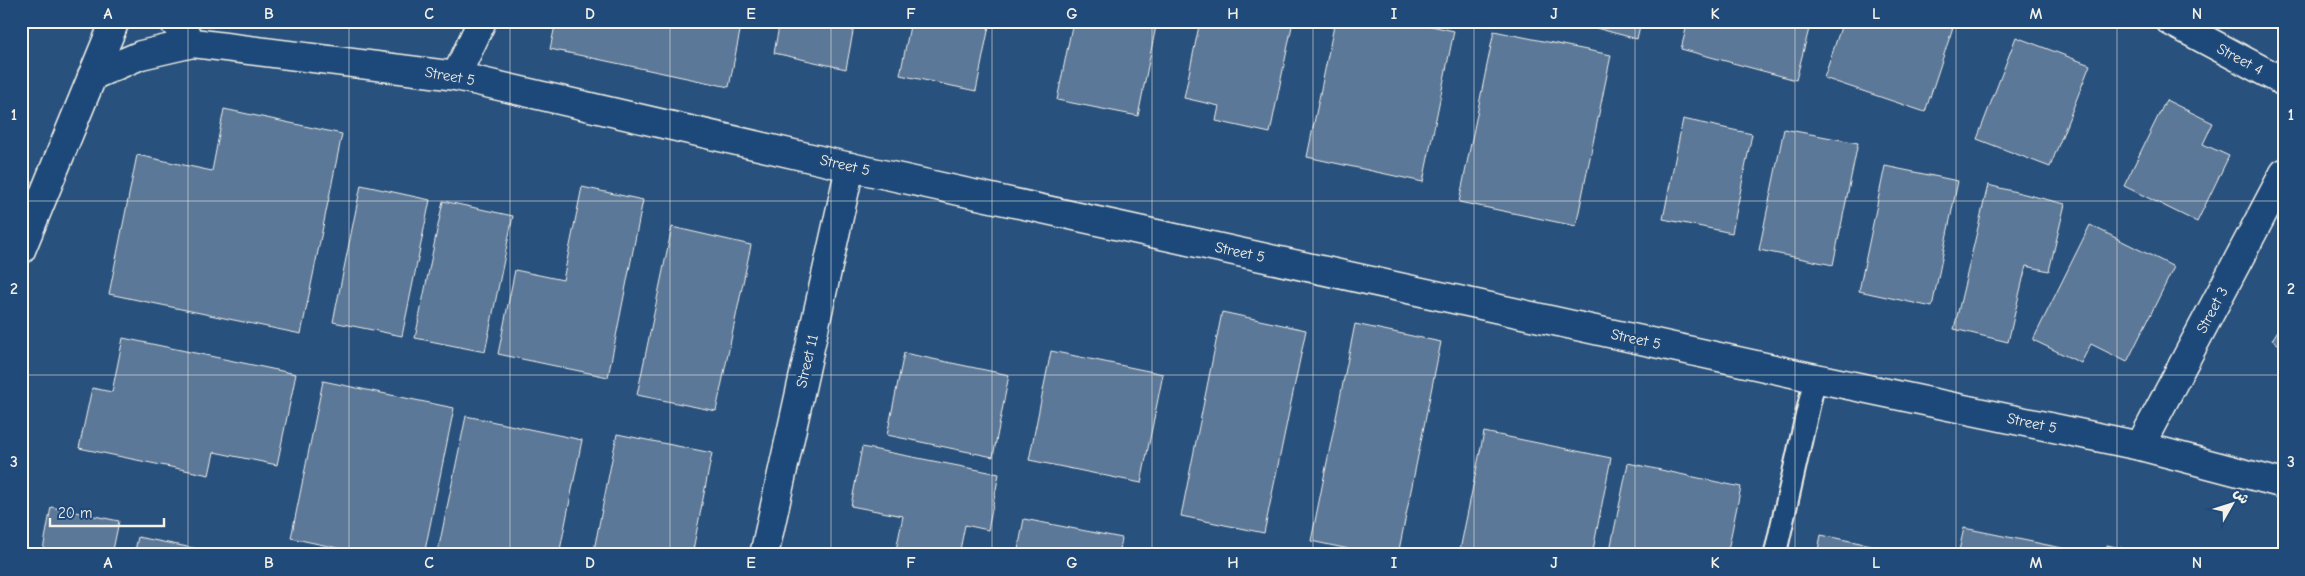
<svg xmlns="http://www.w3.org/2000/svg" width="2305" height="576" viewBox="0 0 2305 576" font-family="'Comic Neue','Playpen Sans Arabic',sans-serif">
<rect width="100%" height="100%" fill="#28517e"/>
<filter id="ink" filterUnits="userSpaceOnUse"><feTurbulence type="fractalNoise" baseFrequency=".02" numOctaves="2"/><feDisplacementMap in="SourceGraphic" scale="10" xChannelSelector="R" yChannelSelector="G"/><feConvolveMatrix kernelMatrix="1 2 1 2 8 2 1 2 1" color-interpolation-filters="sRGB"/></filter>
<g filter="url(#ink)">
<g fill="#5b7899" stroke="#f4f1e8">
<path d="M556,21H742L729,87L550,49Z"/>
<path d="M780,21H855L846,69L774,53Z"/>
<path d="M911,21H990L976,91L900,75Z"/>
<path d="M1073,21H1157L1138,116L1057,100Z"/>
<path d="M1200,21H1293L1270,133L1216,121L1219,106L1184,98Z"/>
<path d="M1335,21H1409L1454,31L1423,182L1307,157Z"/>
<path d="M1570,21H1641L1637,39Z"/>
<path d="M1688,21H1811L1796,80L1681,49Z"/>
<path d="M1843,21H1955L1925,112L1824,78Z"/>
<path d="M2263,21H2284V32Z"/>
<path d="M1494,31L1611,55L1576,226L1459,202Z"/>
<path d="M2016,37L2090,65L2050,167L1977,139Z"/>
<path d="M2166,100L2213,123L2203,144L2229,156L2197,222L2124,186Z"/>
<path d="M224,109L342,134L301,334L109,294L137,155L212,171Z"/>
<path d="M1683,119L1752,134L1732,233L1663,219Z"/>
<path d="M1784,129L1858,143L1833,265L1759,250Z"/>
<path d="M1885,166L1958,181L1932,307L1859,291Z"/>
<path d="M361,185L430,200L402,336L333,322Z"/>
<path d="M1988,185L2065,204L2049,271L2026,266L2008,342L1954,329Z"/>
<path d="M582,187L643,200L608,377L498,354L515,270L563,280Z"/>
<path d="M443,201L513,216L485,352L415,338Z"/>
<path d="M2090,225L2174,267L2127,362L2091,344L2081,363L2033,340Z"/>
<path d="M672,227L751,245L716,411L637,395Z"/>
<path d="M1222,312L1306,330L1264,533L1181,516Z"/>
<path d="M2284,321V348L2272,340Z"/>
<path d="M1355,324L1441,342L1398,555H1377L1311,541Z"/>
<path d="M123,338L296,374L277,465L214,452L209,475L79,448L92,388L112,392Z"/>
<path d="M1051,351L1163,374L1141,483L1029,460Z"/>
<path d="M904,353L1009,375L993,457L887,435Z"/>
<path d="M323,381L454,408L424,555H370L291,538Z"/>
<path d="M466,416L582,440L559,555H455L438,551Z"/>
<path d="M1484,432L1611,458L1592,555H1459Z"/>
<path d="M617,434L712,453L692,555H593Z"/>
<path d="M862,447L999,474L988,530L965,525L959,555H895L903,516L851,506Z"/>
<path d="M1628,463L1741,487L1727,555H1609Z"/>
<path d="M51,507L119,521L112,555H42Z"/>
<path d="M1024,519L1122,538L1119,555H1017Z"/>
<path d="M1964,528L2062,548L2061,555H1958Z"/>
<path d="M1821,535L1919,555H1817Z"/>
<path d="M138,537L208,551L207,555H134Z"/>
<path d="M2107,545L2154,555H2105Z"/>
</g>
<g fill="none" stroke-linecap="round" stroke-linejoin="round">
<defs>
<path id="service" d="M1775,555L1815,378"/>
<g id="minor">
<path d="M173,21L193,43"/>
<path d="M2170,21L2284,82"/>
<path d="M92,76L141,55L193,43L456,76L850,167L1815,378L2140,446L2284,484"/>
<path d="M456,76L482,21"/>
<path d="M2140,446L2284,173"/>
<path d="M764,555L850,167"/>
</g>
<path id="tertiary" d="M21,250L115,21"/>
</defs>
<use href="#service" stroke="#f4f1e8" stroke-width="25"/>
<use href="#minor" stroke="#f4f1e8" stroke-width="31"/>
<use href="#tertiary" stroke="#f4f1e8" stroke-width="31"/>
<use href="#service" stroke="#1f4a7a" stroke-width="21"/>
<use href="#minor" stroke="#1f4a7a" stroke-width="28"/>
<use href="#tertiary" stroke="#1f4a7a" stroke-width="28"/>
</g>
</g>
<path fill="none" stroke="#f4f1e8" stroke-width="1" stroke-opacity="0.55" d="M188,21V555M349,21V555M510,21V555M670,21V555M831,21V555M992,21V555M1152,21V555M1313,21V555M1474,21V555M1635,21V555M1795,21V555M1956,21V555M2117,21V555M21,201H2284M21,375H2284"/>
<g text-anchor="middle" stroke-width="5" stroke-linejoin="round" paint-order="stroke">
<g font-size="15" fill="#f4f1e8" stroke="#1f4a7a">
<text transform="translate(2240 59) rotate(28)" y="5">Street 4</text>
<text transform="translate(450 76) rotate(10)" y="5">Street 5</text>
<text transform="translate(845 165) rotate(13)" y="5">Street 5</text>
<text transform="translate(1240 252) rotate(12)" y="5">Street 5</text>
<text transform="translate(2212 310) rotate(-62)" y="5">Street 3</text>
<text transform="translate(1636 339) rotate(12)" y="5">Street 5</text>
<text transform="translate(807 361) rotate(-77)" y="5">Street 11</text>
<text transform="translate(2032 423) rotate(12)" y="5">Street 5</text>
</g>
</g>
<rect width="2305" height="576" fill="none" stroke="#1f4a7a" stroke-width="55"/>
<g transform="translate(2232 504) rotate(51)" stroke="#1f4a7a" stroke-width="4" paint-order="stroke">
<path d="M0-4L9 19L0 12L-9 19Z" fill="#f4f1e8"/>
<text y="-8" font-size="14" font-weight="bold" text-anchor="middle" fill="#f4f1e8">ش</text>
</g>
<path d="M50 518v8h114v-8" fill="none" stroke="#f4f1e8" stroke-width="2.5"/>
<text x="58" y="518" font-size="15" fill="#f4f1e8" stroke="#1f4a7a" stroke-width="4" paint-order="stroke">20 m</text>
<rect x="28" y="28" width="2250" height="520" fill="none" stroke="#f4f1e8" stroke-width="2"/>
<g font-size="16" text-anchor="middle" font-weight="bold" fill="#f4f1e8">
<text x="108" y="19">A</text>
<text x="269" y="19">B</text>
<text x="429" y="19">C</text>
<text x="590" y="19">D</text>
<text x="751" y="19">E</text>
<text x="911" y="19">F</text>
<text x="1072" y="19">G</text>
<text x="1233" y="19">H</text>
<text x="1394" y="19">I</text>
<text x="1554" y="19">J</text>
<text x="1715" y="19">K</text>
<text x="1876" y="19">L</text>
<text x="2036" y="19">M</text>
<text x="2197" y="19">N</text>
<text x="14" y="120">1</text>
<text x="2291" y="120">1</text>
<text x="14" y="294">2</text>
<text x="2291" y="294">2</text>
<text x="14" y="467">3</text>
<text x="2291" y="467">3</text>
<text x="108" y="568">A</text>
<text x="269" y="568">B</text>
<text x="429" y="568">C</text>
<text x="590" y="568">D</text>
<text x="751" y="568">E</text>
<text x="911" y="568">F</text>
<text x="1072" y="568">G</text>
<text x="1233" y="568">H</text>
<text x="1394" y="568">I</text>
<text x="1554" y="568">J</text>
<text x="1715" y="568">K</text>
<text x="1876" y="568">L</text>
<text x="2036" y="568">M</text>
<text x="2197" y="568">N</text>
</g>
</svg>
